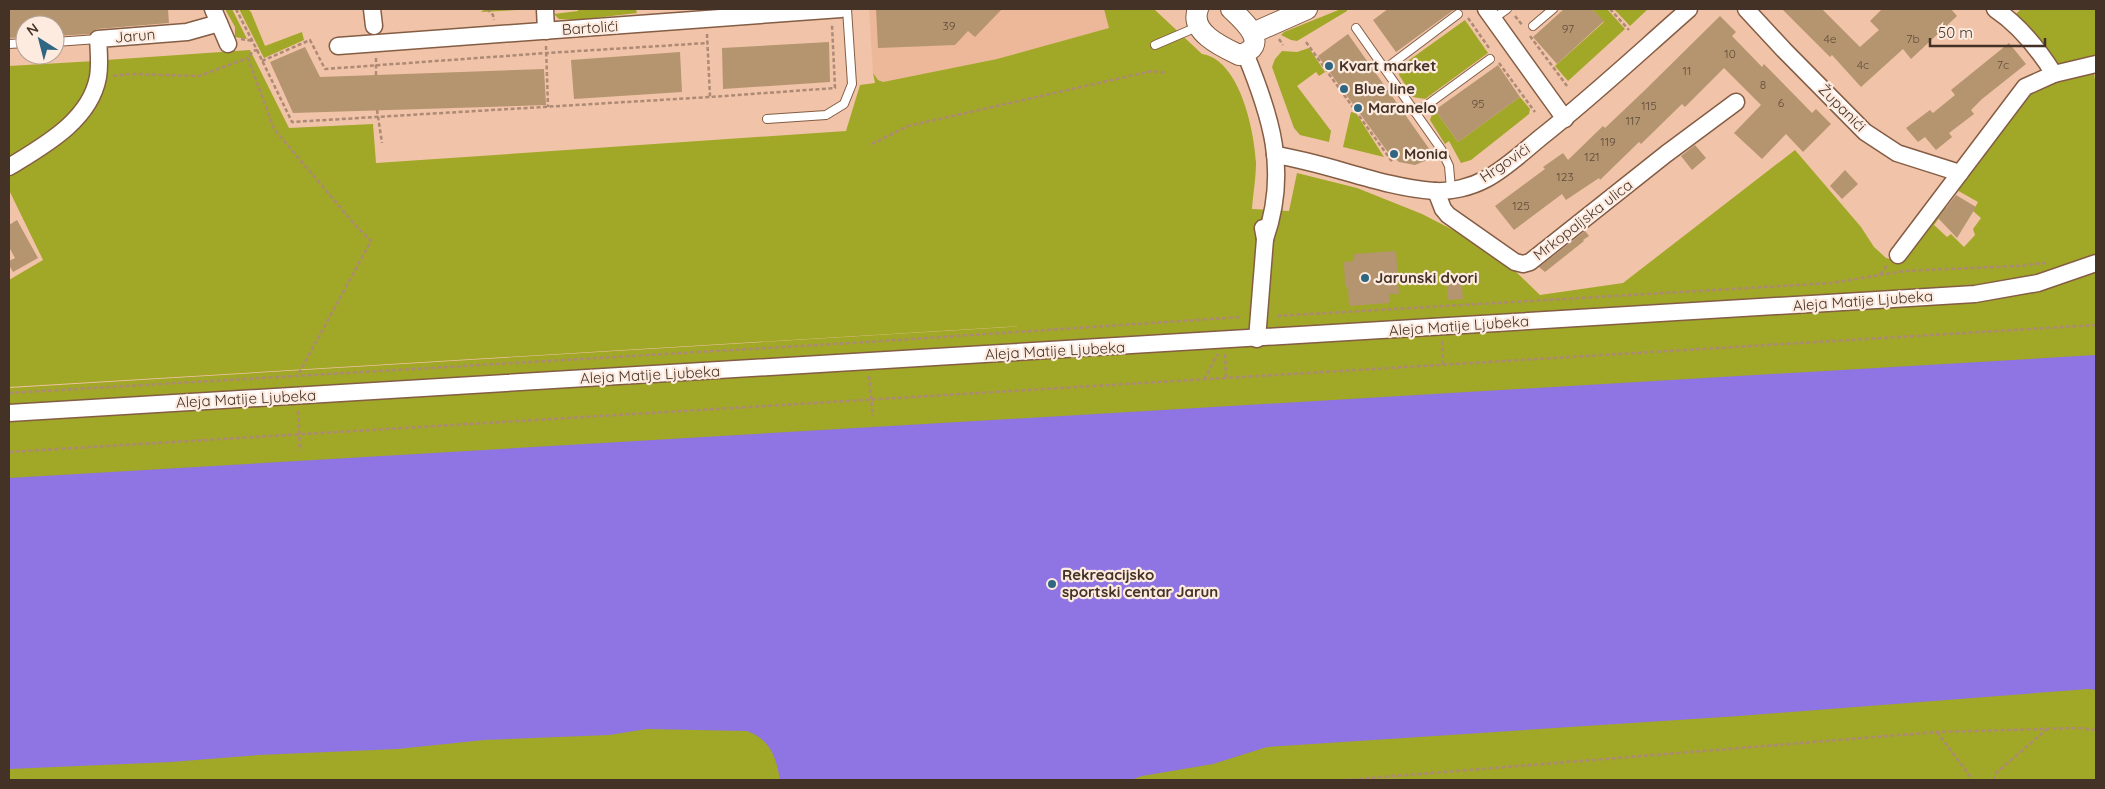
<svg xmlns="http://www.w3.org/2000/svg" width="2105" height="789" viewBox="0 0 2105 789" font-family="Quicksand,sans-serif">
<rect width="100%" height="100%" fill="#f1c3a8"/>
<path fill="#ecb899" d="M869,9H1104L1110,28L997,59L883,82L878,80L873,73Z"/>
<g fill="#a1a727">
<path d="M225,9H232L247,39L235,37V27Z"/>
<path d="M239,9H248L251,12L265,46L302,32L304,40L264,58Z"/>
<path d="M485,9H538L481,12Z"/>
<path d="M578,9H636L637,13L577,20L559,19L554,14L578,11Z"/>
<path d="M1104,9H1160L1155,10L1202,54C1240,60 1254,130 1256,162C1256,178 1253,194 1252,209L1289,211L1297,173L1357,188L1422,214L1457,232L1513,269L1540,295L1623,283L1795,150L1861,227L1874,247L1886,258L1899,261L1942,205L1946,208L1934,225L1947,237L1951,234L1964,247L1975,235L1973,229L1981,218L1973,211L1978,202L1955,189L2023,97L2046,83L2094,73L2096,86V780H9V388L1223,314L9,387V280L43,260L9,190V175L53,145L106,60L250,50L289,128L373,124L376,163L846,131L860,85L875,83L873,73L878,80L883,82L997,59L1109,28Z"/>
<path d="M1341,9H1347V11L1297,41L1291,40L1281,35L1284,32Z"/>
<path d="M1592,9H1607L1625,29L1568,81L1555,66L1604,22Z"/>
<path d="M1614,9H1648L1630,26Z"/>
<path d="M2021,9H2096V58L2061,65L2058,64L2018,21L2016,14Z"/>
<path d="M1465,20L1488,53L1425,99L1413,97L1399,75L1401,66Z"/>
<path d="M1309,48L1325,72L1319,76L1316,72L1297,86L1331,131L1329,142L1300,135L1294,128L1272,67L1275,59L1282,51L1297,52Z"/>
<path d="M95,61L90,85L69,119L9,162V66Z"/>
<path d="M1520,97L1530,109L1529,114L1471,160L1461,163L1449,141L1445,144L1430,120L1432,114L1435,110L1458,142Z"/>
<path d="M1351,112L1356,113L1384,157L1343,147Z"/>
</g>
<path fill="#8f74e3" d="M2096,355V690L2088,689L1739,716L1267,747L1213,764L1142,776L1131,780H780C776,757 771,740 747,731L647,729L609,735L484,740L397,749L258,755L171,762L9,769V478Z"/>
<g fill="#b4956f">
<path d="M9,9H168L169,23L97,29L90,34L55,36V25H25V37L9,38Z"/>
<path d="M876,9H1002L975,37L968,31L955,45L878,48Z"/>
<path d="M1388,9H1455L1396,52L1373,20Z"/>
<path d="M1564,9H1592L1604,21L1557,64L1533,37Z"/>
<path d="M1782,9H1822L1860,47L1879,30L1870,21L1882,9H1951L1957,16L1911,59L1903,49L1861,87L1832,55L1830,57Z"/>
<path d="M1720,16L1736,32L1732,36L1762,67L1764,64L1812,113L1816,109L1831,124L1803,152L1786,134L1762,159L1734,133L1761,105L1724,68L1685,107L1682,104L1641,144L1639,142L1600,180L1599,178L1566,200L1562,194L1514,230L1495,206L1545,169L1543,167L1563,153L1568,160L1603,126L1605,128L1644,91Z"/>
<path d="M1348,34L1435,157L1415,165L1399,162L1387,151L1318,56Z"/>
<path d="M829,42L830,82L723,89L722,48Z"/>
<path d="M2009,43L2026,64L1982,99L1971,110L1974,114L1949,133L1952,137L1936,150L1925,137L1918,142L1906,128L1930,110L1933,113L1955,95L1951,90Z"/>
<path d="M305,47L320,77L544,69L546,105L293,113L270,62Z"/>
<path d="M680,52L682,92L574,99L571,60Z"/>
<path d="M1498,65L1520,97L1458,142L1435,110Z"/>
<path d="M1695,145L1706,158L1692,170L1681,156Z"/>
<path d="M1845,170L1858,184L1842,199L1830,186Z"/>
<path d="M1956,195L1976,207L1957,238L1938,218Z"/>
<path d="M17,220L38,258L13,272L9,265V261L15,258L9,247V225Z"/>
<path d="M1585,231L1589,236L1583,240L1584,241L1545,272L1539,267Z"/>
<path d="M1396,251L1399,294H1389V303L1349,306L1348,287H1345L1344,262L1354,261V254Z"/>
<path d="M1461,275L1463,299L1448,300L1446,276Z"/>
</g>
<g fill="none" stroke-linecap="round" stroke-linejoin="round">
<defs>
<g id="service">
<path d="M1493,19L1507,9"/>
<path d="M1533,26L1553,9"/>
<path d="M1356,28L1441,149L1449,166L1451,189"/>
<path d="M55,42L98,39"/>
<path d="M9,44L25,43"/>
<path d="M1155,45L1197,27"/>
<path d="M1385,69L1458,14"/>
<path d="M1416,113L1490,59"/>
<path d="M767,119L826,115L844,104L852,84L847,9"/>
</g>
<g id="minor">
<path d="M213,9L228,44"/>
<path d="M372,9L374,26"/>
<path d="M545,9L546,31"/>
<path d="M1486,9L1565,119"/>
<path d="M1746,9L1784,50L1865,132L1897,153L1960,173"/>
<path d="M1995,9C2019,25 2039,50 2054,74"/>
<path d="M338,46L841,9"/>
<path d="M1245,53C1271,116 1289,171 1265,239"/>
<path d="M1275,155C1329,163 1380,187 1434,191C1451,192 1471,187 1486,179C1505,169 1523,152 1540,138C1592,97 1640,52 1689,9"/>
<path d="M9,167C43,146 90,121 98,77C100,65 99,52 98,39L187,32L219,23"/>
<path d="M1436,191L1443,209L1448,215L1515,262L1523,264L1530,262L1666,154L1736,102"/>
<path d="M1898,255L2025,87L2054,74L2096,64"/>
<path d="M1257,339L1265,239L1263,228"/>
<path d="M9,413L1975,294L2038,283L2096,263"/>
</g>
<g id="tertiary">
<path d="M1198,9C1189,32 1222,47 1239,55C1272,46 1244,21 1231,9"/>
<path d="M1253,33L1307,9"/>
</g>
</defs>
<use href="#service" stroke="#845d44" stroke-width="10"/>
<use href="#minor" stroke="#845d44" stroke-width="19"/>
<use href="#tertiary" stroke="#845d44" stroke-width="22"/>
<g stroke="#ad8a75" stroke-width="2.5" stroke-dasharray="4 2.5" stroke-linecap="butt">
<path d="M236,9L257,50L253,51L248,58L274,129L356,226L371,241L298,375"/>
<path d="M487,9L493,15L494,20"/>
<path d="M1610,9L1629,30"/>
<path d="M1515,16L1523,26"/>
<path d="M1468,18L1489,48"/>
<path d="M707,34L710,97"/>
<path d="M1530,36L1567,86"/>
<path d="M241,39L253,41"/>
<path d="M1279,39L1283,45"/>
<path d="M1306,42L1393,163"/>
<path d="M546,46L548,107"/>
<path d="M257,50L292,122L710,97L835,88L832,25"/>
<path d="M262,61L310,40L325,69L547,53L708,43"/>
<path d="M1499,63L1535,112"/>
<path d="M376,75V57"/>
<path d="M113,76L131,74L199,76L248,58"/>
<path d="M377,110L382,143"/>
<path d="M872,144L908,126L1152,71L1166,73"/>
<path d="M1880,274L1888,265"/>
<path d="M1277,316L1832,283L1904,271L2017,266L2045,263"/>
<path d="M1442,341L1443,366"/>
<path d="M1225,354L1226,378"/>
<path d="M869,376L873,416"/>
<path d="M1204,379L1218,354"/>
<path d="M9,393L867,342L1241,317"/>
<path d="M298,411L300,451"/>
<path d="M9,452L2096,325"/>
<path d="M1937,732L1973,780"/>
<path d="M1346,780L1937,732L2078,728L2096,730"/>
<path d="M1994,780L1995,774L2047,729"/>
</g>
<use href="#service" stroke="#fff" stroke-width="8"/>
<use href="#minor" stroke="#fff" stroke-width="16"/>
<use href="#tertiary" stroke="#fff" stroke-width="20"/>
</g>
<g fill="#2f6681" stroke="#feebe0" stroke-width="2">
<circle cx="1329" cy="66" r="5"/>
<circle cx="1344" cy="89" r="5"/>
<circle cx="1358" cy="108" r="5"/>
<circle cx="1394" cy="154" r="5"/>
<circle cx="1365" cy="278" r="5"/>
<circle cx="1052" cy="584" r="5"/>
</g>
<g text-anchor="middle" stroke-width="4.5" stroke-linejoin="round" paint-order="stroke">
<g font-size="12" fill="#604b39">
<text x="949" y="30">39</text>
<text x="1568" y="33">97</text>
<text x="1830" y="43">4e</text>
<text x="1913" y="43">7b</text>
<text x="1730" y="58">10</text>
<text x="1863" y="69">4c</text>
<text x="2003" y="69">7c</text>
<text x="1687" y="75">11</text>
<text x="1763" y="89">8</text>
<text x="1781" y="107">6</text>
<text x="1478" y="108">95</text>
<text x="1649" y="110">115</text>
<text x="1633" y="125">117</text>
<text x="1608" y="146">119</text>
<text x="1592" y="161">121</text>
<text x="1565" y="181">123</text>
<text x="1521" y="210">125</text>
</g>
<g font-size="15" fill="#443227" stroke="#feebe0">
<text transform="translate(590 28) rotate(-4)" y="5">Bartolići</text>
<text transform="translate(135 36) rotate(-5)" y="5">Jarun</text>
<text transform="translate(1842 108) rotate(45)" y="5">Županići</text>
<text transform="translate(1505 163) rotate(-34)" y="5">Hrgovići</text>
<text transform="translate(1583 220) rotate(-38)" y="5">Mrkopaljska ulica</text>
<text transform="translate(1863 301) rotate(-4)" y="5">Aleja Matije Ljubeka</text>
<text transform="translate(1459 326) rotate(-4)" y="5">Aleja Matije Ljubeka</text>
<text transform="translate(1055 351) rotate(-3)" y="5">Aleja Matije Ljubeka</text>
<text transform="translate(650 375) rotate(-3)" y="5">Aleja Matije Ljubeka</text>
<text transform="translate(246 399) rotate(-3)" y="5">Aleja Matije Ljubeka</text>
</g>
<g font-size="15" font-weight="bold" fill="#443227" stroke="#feebe0" text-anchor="start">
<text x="1339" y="71">Kvart market</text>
<text x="1354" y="94">Blue line</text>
<text x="1368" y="113">Maranelo</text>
<text x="1404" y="159">Monia</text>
<text x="1375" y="283">Jarunski dvori</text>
<text x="1062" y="580">Rekreacijsko<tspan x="1062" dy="17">sportski centar Jarun</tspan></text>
</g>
</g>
<rect width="2105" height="789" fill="none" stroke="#443227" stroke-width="20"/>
<g transform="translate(40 40) rotate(324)"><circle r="24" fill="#feebe0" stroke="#b4a196"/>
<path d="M0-4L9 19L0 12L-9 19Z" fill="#2f6681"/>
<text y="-8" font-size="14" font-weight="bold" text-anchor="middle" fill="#443227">N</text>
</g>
<path d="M1930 38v8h115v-8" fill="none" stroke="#443227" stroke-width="2.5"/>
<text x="1938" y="38" font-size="15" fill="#443227" stroke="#feebe0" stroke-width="4" paint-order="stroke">50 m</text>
</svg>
